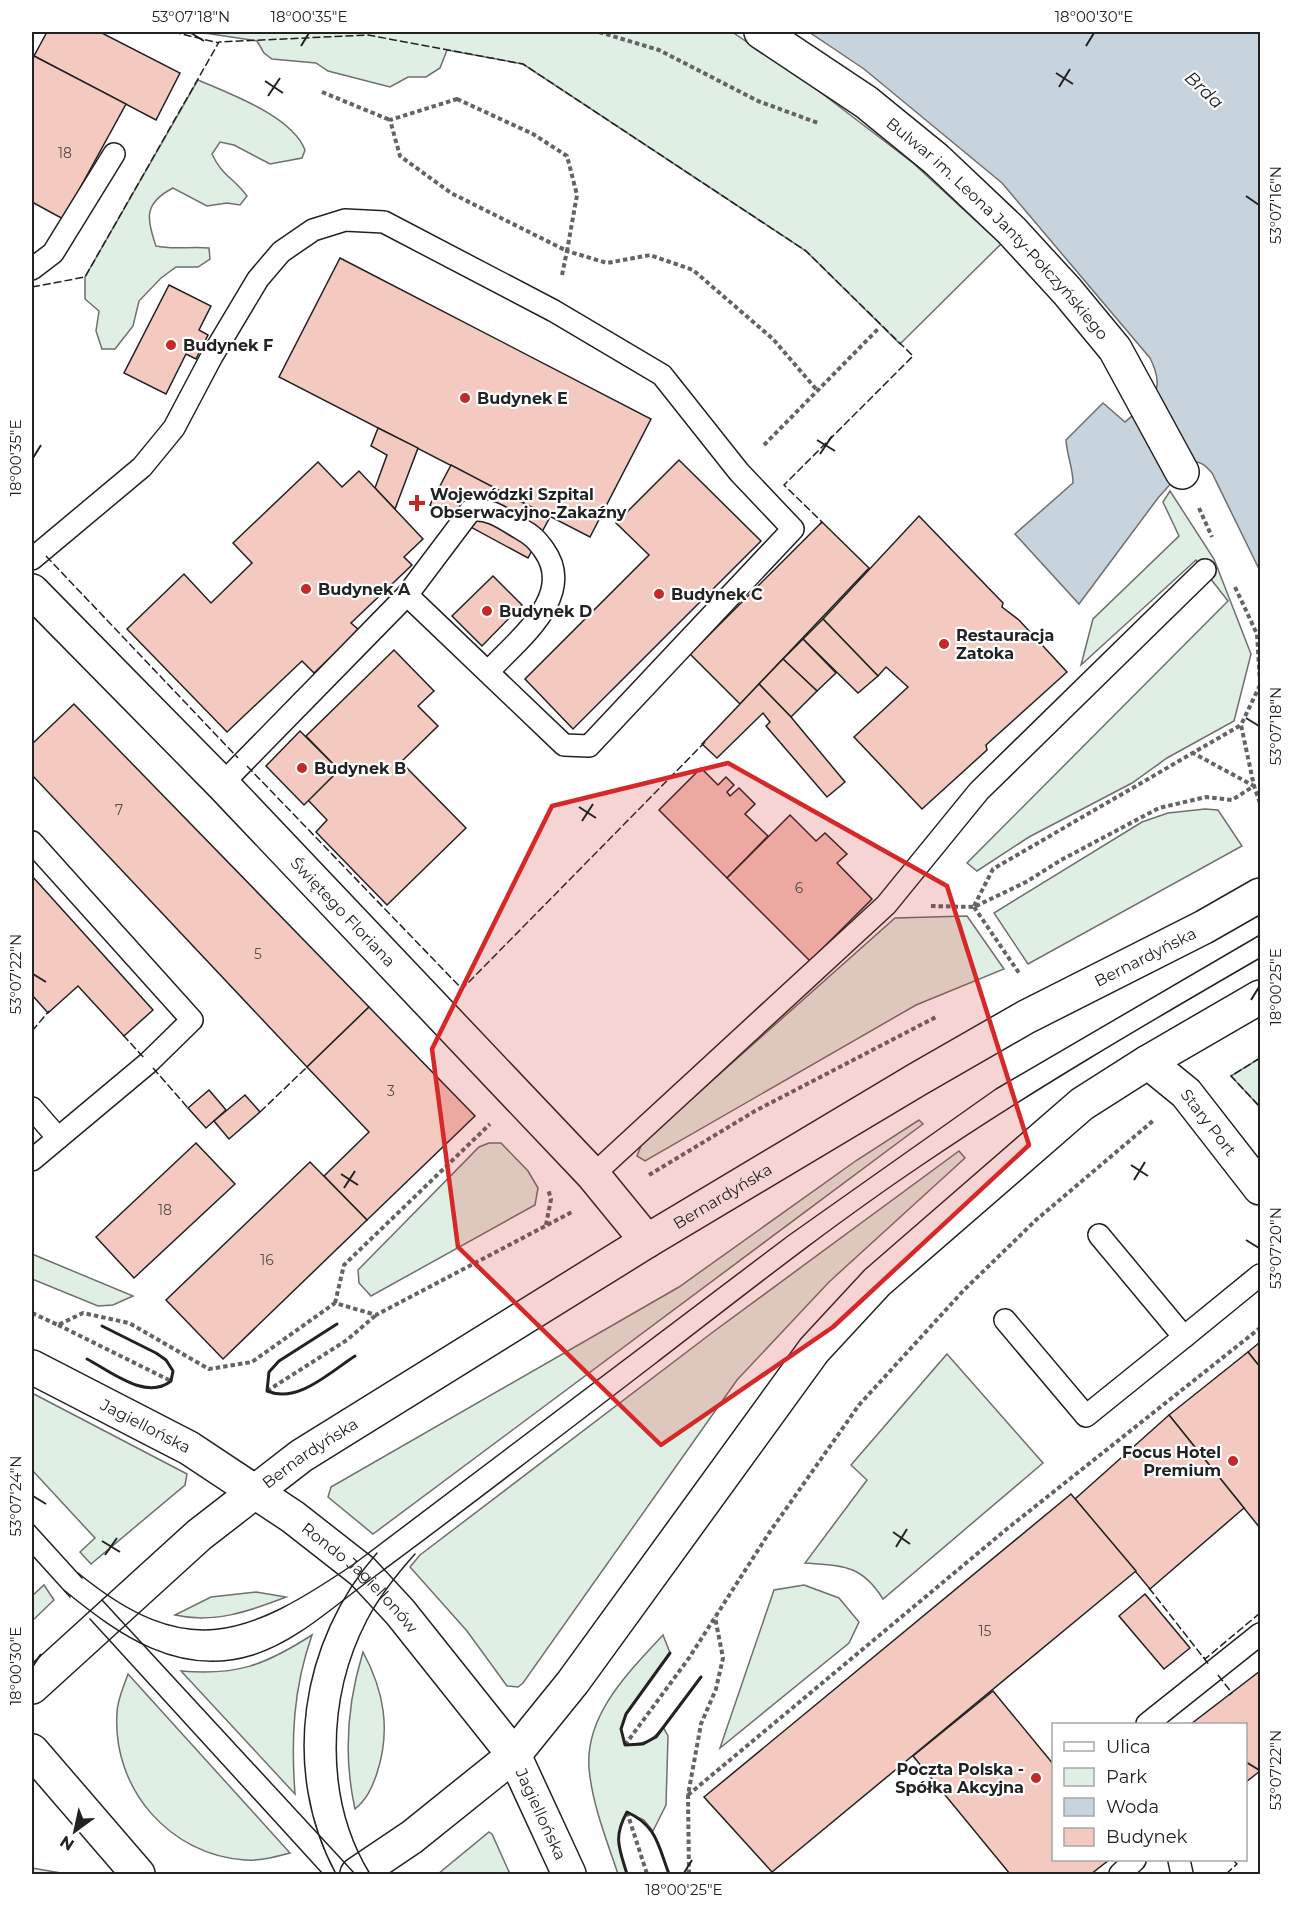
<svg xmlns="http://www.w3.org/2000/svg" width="1292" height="1906" viewBox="0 0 1292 1906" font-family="Montserrat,sans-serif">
<rect width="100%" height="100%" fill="#fff"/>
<g fill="#e0efe3" stroke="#6f6f6f" stroke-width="1.5">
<path d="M198,32H732L811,85L913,163L1001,244L900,344L806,251L523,64L447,50L440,68L426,77H408L390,87L328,71L316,63L272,59L264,53L257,41Z"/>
<path d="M198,80C230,94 292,116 305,150L302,158L270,164L234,145L220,142L212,154C222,176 234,178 247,196L240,205L227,203L207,206L173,188C144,203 146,218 156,246C174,250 190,246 209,248L210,259L198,267H176L161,278L139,301L133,326L115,349H102L96,331L99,311L85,299V277Z"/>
<path d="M1170,491L1214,559L1251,654L1234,721L1167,758L1132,783L1029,837L977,871L967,863L1228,601L1196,560L1081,665L1093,619L1179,536L1163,502Z"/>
<path d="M1205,809L1218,810L1242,846L1028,964L994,913L1142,822L1168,813Z"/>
<path d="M967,916L1004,969L916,1005L645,1161L637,1156L642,1143L895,918Z"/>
<path d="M1260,1058V1107L1231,1076Z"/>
<path d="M919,1120L923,1124L373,1534L328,1497L331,1487L679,1287L857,1160Z"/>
<path d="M489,1143H501L528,1171L538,1188L535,1205L371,1296L359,1283L358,1270L479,1147Z"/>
<path d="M959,1151L965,1158L829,1282L737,1380L523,1683L518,1687L507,1686L467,1631L410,1567L420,1555L713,1332Z"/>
<path d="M32,1254L133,1296L113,1305L98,1306L32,1279Z"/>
<path d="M947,1354L1043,1463L883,1599C861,1564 843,1566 805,1563L867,1480L851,1465Z"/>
<path d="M32,1393L187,1474L185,1485L91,1564L80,1552L95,1538L32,1470Z"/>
<path d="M44,1585L54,1600L32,1621V1596Z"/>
<path d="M804,1585L839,1598L859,1622L849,1643L720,1748L774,1590Z"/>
<path d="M256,1592L286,1597C250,1611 214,1624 175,1615L211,1597Z"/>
<path d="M312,1635C293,1689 291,1739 295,1794L181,1671C237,1676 265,1665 312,1635Z"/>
<path d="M663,1635L670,1653L626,1714L621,1729L625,1745C643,1744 652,1742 663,1727L668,1736L666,1805L653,1831L644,1820L627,1812C613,1837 619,1849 627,1874H618C607,1841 592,1804 589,1768C585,1714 630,1671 663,1635Z"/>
<path d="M363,1652C384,1691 391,1730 377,1773C372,1788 367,1799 355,1809C343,1755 347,1704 363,1652Z"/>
<path d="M128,1674L290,1853C275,1857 261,1861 245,1860C170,1855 112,1789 117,1713C117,1700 124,1686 128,1674Z"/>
<path d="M489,1832L492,1834L510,1874H438Z"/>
<path d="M32,1868L67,1874H32Z"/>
</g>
<path fill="#c7d3dd" stroke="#6f6f6f" stroke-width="1.5" d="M809,32H1260V571L1212,473C1205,465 1201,461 1190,462L1158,498L1079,604L1015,534L1073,483C1073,468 1067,456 1066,440L1103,403L1125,422C1150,400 1168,394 1150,358L1002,183L864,69Z"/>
<g fill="#f3c9c0" stroke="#222" stroke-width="1.5">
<path d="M47,32H100L180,73L156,120L34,56Z"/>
<path d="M34,56L126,104L63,219L32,202V61Z"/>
<path d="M340,258L651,419L590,537L279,377Z"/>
<path d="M169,285L211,306L199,330L208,335L196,359L186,354L166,394L124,373Z"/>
<path d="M378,428L418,448L395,509L375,488L387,455L371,446Z"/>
<path d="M679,460L761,541L573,729L525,679L649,555L616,523Z"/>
<path d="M318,462L342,487L359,471L423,539L404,557L412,565L351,623L359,630L314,673L302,661L227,732L127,629L184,574L211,603L252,563L233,543Z"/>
<path d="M451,465L550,517L528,558L430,505Z"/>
<path d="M919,516L1003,603L1002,607L1019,620L1067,672L986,745L987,750L922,809L854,737L908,687L886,667L878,676L823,619Z"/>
<path d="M822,522L869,568L740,704L690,654Z"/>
<path d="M493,576L522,605L482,646L452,616Z"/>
<path d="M823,619L878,676L858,693L803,639Z"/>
<path d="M803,639L836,673L817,691L783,659Z"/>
<path d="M394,650L434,691L418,706L438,726L401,762L466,828L387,905L316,832L327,820L308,800L339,770L306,736Z"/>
<path d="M783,659L817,691L791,717L759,684Z"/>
<path d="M759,684L791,717L845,782L827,797L766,726L770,722L763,713L717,758L702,744Z"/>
<path d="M74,704L369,1007L307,1067L32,775V744Z"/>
<path d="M300,731L339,770L304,805L266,766Z"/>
<path d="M701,768L718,785L726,777L734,785L727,792L730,796L739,788L755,804L745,814L768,836L727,878L659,810Z"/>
<path d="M790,815L816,841L825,833L847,854L837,863L872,899L810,961L727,878Z"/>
<path d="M32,876L153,1010L124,1036L78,986L48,1013L32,995Z"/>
<path d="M369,1007L475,1116L367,1220L324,1176L369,1132L307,1067Z"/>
<path d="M209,1090L226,1110L206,1128L188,1108Z"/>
<path d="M245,1095L260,1112L229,1139L214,1121Z"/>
<path d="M196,1143L235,1184L134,1278L96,1237Z"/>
<path d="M310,1162L367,1220L223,1359L166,1300Z"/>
<path d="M1260,1342V1367L1248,1352Z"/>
<path d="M1248,1352L1260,1367V1528L1169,1415Z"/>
<path d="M1169,1415L1244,1508L1150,1589L1075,1499Z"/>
<path d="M1071,1494L1136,1571L772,1872L704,1797Z"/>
<path d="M1145,1594L1190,1648L1164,1669L1119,1616Z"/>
<path d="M1260,1671V1771L1246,1782V1724H1191Z"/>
<path d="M993,1691L1054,1765V1860H1109L1091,1874H1010L913,1756Z"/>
</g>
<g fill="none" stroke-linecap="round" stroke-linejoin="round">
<defs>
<g id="lane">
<path d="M32,269L53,253L114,154"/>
<path d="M32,559L142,467L174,428L212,356L258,279L281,252L313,230L345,220L384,222L554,311L662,375L739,472L793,529L589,746L564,745L407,595L222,784"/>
<path d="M407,595L471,510C491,508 504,519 521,529C532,535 537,540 544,550C577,596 517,640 489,671"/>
<path d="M32,842L192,1020L148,1063L32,1160"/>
<path d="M32,1108L58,1138"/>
<path d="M593,1175L886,905L979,791L1205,570"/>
<path d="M1005,1320L1086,1416L1184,1337L1099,1235"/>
<path d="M1184,1337L1260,1275"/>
<path d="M1147,1724L1260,1634"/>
<path d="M1179,1860L1182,1874"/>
<path d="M1120,1874L1135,1860"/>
</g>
<g id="street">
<path id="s1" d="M761,32L866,102L936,159L1011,230L1067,291L1115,349L1182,472"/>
<path id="s2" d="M32,591L222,784L593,1175L647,1241"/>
<path id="s3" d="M1148,1062L1186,1093L1260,1188"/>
</g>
<g id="secondary">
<path id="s4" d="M32,1367L189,1448L293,1517L362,1571L400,1612L514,1755L569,1874"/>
<path id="s5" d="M32,1687L199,1535L301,1456L647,1241L918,1079L1026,1017L1204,927L1260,895"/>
<path d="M32,1751L138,1874"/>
<path d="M357,1874L412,1837L514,1755L573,1682L814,1350L877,1282L1082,1104L1148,1062L1260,997"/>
</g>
</defs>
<use href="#lane" stroke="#222" stroke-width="24"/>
<use href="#street" stroke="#222" stroke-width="36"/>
<use href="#secondary" stroke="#222" stroke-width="36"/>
<g stroke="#646464" stroke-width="4" stroke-dasharray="4.5 3" stroke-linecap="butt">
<path d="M599,32L659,50L758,101L818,123"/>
<path d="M322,92L390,120"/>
<path d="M457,99L533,134L567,156L577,195L567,251L451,193L400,156L390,120Z"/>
<path d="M562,275L567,251L607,263L650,255L693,270L773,339L816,389"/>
<path d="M764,445L879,328"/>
<path d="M1199,508L1212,537"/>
<path d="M1235,587L1257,634L1260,682"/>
<path d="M1260,685L1241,725L1254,786L1260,803"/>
<path d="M931,906L974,907L1026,882L1061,860L1159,808L1206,797L1232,800L1254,786L1193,753"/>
<path d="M974,906L993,869L1241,725"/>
<path d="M974,907L1019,973"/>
<path d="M649,1175L755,1111L936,1017"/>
<path d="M546,1225L551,1199L548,1189"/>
<path d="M335,1303L344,1265L490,1124"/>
<path d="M32,1313L58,1325L83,1313L129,1323L209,1369L252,1362L335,1303L376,1315L572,1212"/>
<path d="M58,1325L171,1381"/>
<path d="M267,1391L347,1340L376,1315"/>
<path d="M625,1745L689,1658L769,1533L859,1405L964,1290L1036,1220L1154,1120"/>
<path d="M688,1795L1008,1528L1260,1328"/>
<path d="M627,1812L647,1874"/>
<path d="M689,1874L688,1795L701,1724L716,1689L723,1658L715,1617"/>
<path d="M827,1874H828"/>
</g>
<use href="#lane" stroke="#fff" stroke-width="21"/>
<use href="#street" stroke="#fff" stroke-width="33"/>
<use href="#secondary" stroke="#fff" stroke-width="33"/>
<g stroke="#222" stroke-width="1.5">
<path d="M32,1523L82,1578"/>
<path d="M32,1555L70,1597"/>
<path d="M78,1573C187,1662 246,1637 354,1564L788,1236L996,1089L1260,935"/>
<path d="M65,1591C119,1635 179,1678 253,1655C298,1641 336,1604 374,1577C469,1507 562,1435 656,1363C743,1296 830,1227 922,1165C1031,1091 1146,1024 1260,958"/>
<path d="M102,1600L355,1874"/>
<path d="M90,1619L323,1874"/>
<path d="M336,1874C280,1770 300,1641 377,1553"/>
<path d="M370,1874C324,1799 327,1697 367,1620C380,1595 397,1574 415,1554"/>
</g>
<g stroke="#222" stroke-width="1.5" stroke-dasharray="8 3" stroke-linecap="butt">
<path d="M173,32L219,43"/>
<path d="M32,287L85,277L219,42L368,35L523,64L806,251L913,356L784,485L822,522L820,524"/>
<path d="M46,556L238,758"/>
<path d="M247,766L462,989L705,742"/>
<path d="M32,1031L49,1011"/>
<path d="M123,1035L145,1059"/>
<path d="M1260,1058L1231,1076L1260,1107"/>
<path d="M153,1068L188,1108"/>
<path d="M260,1112L307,1067"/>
<path d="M1149,1588L1210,1666"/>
<path d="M1204,1657L1205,1659L1260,1613"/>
<path d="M1218,1675L1232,1693L1229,1695"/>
<path d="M1226,1874L1237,1864L1233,1860"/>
</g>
<g stroke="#222" stroke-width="3">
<path d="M337,1324L279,1361L269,1372L267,1391C298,1404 330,1372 355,1356"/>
<path d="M87,1359C110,1371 146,1401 171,1381L173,1371L166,1360L156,1353L102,1326"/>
<path d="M670,1653L626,1714L621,1729L625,1745L643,1744L656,1737L701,1677"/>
<path d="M627,1874C619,1848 613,1837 627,1812C657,1826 658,1845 669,1874"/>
</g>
</g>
<path fill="#d62828" fill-opacity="0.2" stroke="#d62828" stroke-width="4.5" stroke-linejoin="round" d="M728,763L947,886L1029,1145L833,1327L661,1445L458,1247L432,1049L552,806Z"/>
<path fill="none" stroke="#222" stroke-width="2" d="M191,33L204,41M301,46L309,33M1086,46L1094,33M1056,73L1073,84M265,81L283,93M1059,87L1070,69M268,96L280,78M1246,196L1259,205M817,440L835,451M820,454L832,436M33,458L41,445M1246,718L1259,726M579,807L596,818M582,821L593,804M33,974L46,982M1251,1000L1259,987M1131,1165L1148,1176M341,1174L358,1185M1134,1180L1145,1162M344,1188L355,1171M1246,1240L1259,1248M33,1496L46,1504M893,1532L910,1544M102,1541L120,1552M896,1547L907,1529M105,1555L117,1538M33,1666L41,1654M1246,1762L1259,1770M684,1873L692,1860"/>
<g fill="#c62828" stroke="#fff" stroke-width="2">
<circle cx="171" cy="345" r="6"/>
<circle cx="465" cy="398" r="6"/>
<path d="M414 494h6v6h6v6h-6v6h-6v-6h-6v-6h6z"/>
<circle cx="306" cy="589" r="6"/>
<circle cx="659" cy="594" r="6"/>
<circle cx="487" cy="611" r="6"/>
<circle cx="944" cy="644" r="6"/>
<circle cx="302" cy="768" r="6"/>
<circle cx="1233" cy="1461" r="6"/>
<circle cx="1036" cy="1778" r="6"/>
</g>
<g text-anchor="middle" stroke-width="4.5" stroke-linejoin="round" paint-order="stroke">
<g font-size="14" fill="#564c4a">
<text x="65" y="158">18</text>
<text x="119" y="815">7</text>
<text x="799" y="893">6</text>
<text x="258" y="959">5</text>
<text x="391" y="1096">3</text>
<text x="165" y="1215">18</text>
<text x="267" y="1265">16</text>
<text x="985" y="1636">15</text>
</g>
<g font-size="16" fill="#222" stroke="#fff">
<text dy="6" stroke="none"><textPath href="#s1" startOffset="309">Bulwar im. Leona Janty-Połczyńskiego</textPath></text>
<text dy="6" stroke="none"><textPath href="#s2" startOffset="447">Świętego Floriana</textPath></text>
<text dy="6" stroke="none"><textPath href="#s5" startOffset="1336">Bernardyńska</textPath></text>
<text dy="6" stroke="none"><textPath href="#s3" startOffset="86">Stary Port</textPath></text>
<text dy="6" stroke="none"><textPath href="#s5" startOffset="850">Bernardyńska</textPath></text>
<text dy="6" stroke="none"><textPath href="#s4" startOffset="128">Jagiellońska</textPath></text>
<text dy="6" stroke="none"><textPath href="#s5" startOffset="364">Bernardyńska</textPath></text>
<text dy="6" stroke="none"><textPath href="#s4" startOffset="392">Rondo Jagiellonów</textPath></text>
<text dy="6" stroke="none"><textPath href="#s4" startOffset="693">Jagiellońska</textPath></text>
</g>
<g font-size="16" font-weight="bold" fill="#222" stroke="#fff" text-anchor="start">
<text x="183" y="351">Budynek F</text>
<text x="477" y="404">Budynek E</text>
<text x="430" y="500">Wojewódzki Szpital<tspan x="430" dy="18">Obserwacyjno-Zakaźny</tspan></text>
<text x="318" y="595">Budynek A</text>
<text x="671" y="600">Budynek C</text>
<text x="499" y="617">Budynek D</text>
<text x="956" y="641">Restauracja<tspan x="956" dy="18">Zatoka</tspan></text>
<text x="314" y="774">Budynek B</text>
<text x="1221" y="1458" text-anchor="end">Focus Hotel<tspan x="1221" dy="18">Premium</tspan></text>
<text x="1024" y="1775" text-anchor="end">Poczta Polska -<tspan x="1024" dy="18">Spółka Akcyjna</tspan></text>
</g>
<g font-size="18" font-style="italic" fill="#222" stroke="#fff">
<text transform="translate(1204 90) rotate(43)" y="6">Brda</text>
</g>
</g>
<rect width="1292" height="1906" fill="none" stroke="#ffffff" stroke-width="66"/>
<rect x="1052" y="1723" width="195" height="138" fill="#ffffff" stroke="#a7a7a7" stroke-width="1.5"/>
<rect x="1064" y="1742" width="30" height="9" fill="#ffffff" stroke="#a7a7a7" stroke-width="1.5"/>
<text x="1106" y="1753" font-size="18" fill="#222222">Ulica</text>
<rect x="1064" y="1768" width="30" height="18" fill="#e0efe3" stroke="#a7a7a7" stroke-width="1.5"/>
<text x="1106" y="1783" font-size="18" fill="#222222">Park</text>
<rect x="1064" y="1798" width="30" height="18" fill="#c7d3dd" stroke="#a7a7a7" stroke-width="1.5"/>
<text x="1106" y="1813" font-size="18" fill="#222222">Woda</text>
<rect x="1064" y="1828" width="30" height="18" fill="#f3c9c0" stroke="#a7a7a7" stroke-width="1.5"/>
<text x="1106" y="1843" font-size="18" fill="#222222">Budynek</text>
<g transform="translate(75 1831) rotate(213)" stroke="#ffffff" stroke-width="4.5" paint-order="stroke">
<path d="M0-4.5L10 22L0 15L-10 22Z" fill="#222222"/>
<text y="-9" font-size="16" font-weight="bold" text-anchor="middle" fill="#222222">N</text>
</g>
<rect x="33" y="33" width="1226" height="1840" fill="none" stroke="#222" stroke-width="2"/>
<g font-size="15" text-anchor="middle" fill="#222">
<text x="191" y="22">53°07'18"N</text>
<text x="309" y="22">18°00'35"E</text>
<text x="1094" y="22">18°00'30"E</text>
<text transform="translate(1276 205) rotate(-90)" y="5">53°07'16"N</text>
<text transform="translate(16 458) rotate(-90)" y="5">18°00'35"E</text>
<text transform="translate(1276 726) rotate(-90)" y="5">53°07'18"N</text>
<text transform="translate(16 974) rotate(-90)" y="5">53°07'22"N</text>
<text transform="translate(1276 987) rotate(-90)" y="5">18°00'25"E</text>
<text transform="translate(1276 1248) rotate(-90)" y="5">53°07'20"N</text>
<text transform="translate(16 1496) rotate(-90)" y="5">53°07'24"N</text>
<text transform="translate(16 1666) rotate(-90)" y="5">18°00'30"E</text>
<text transform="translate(1276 1770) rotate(-90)" y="5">53°07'22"N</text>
<text x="684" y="1895">18°00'25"E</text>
</g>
</svg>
